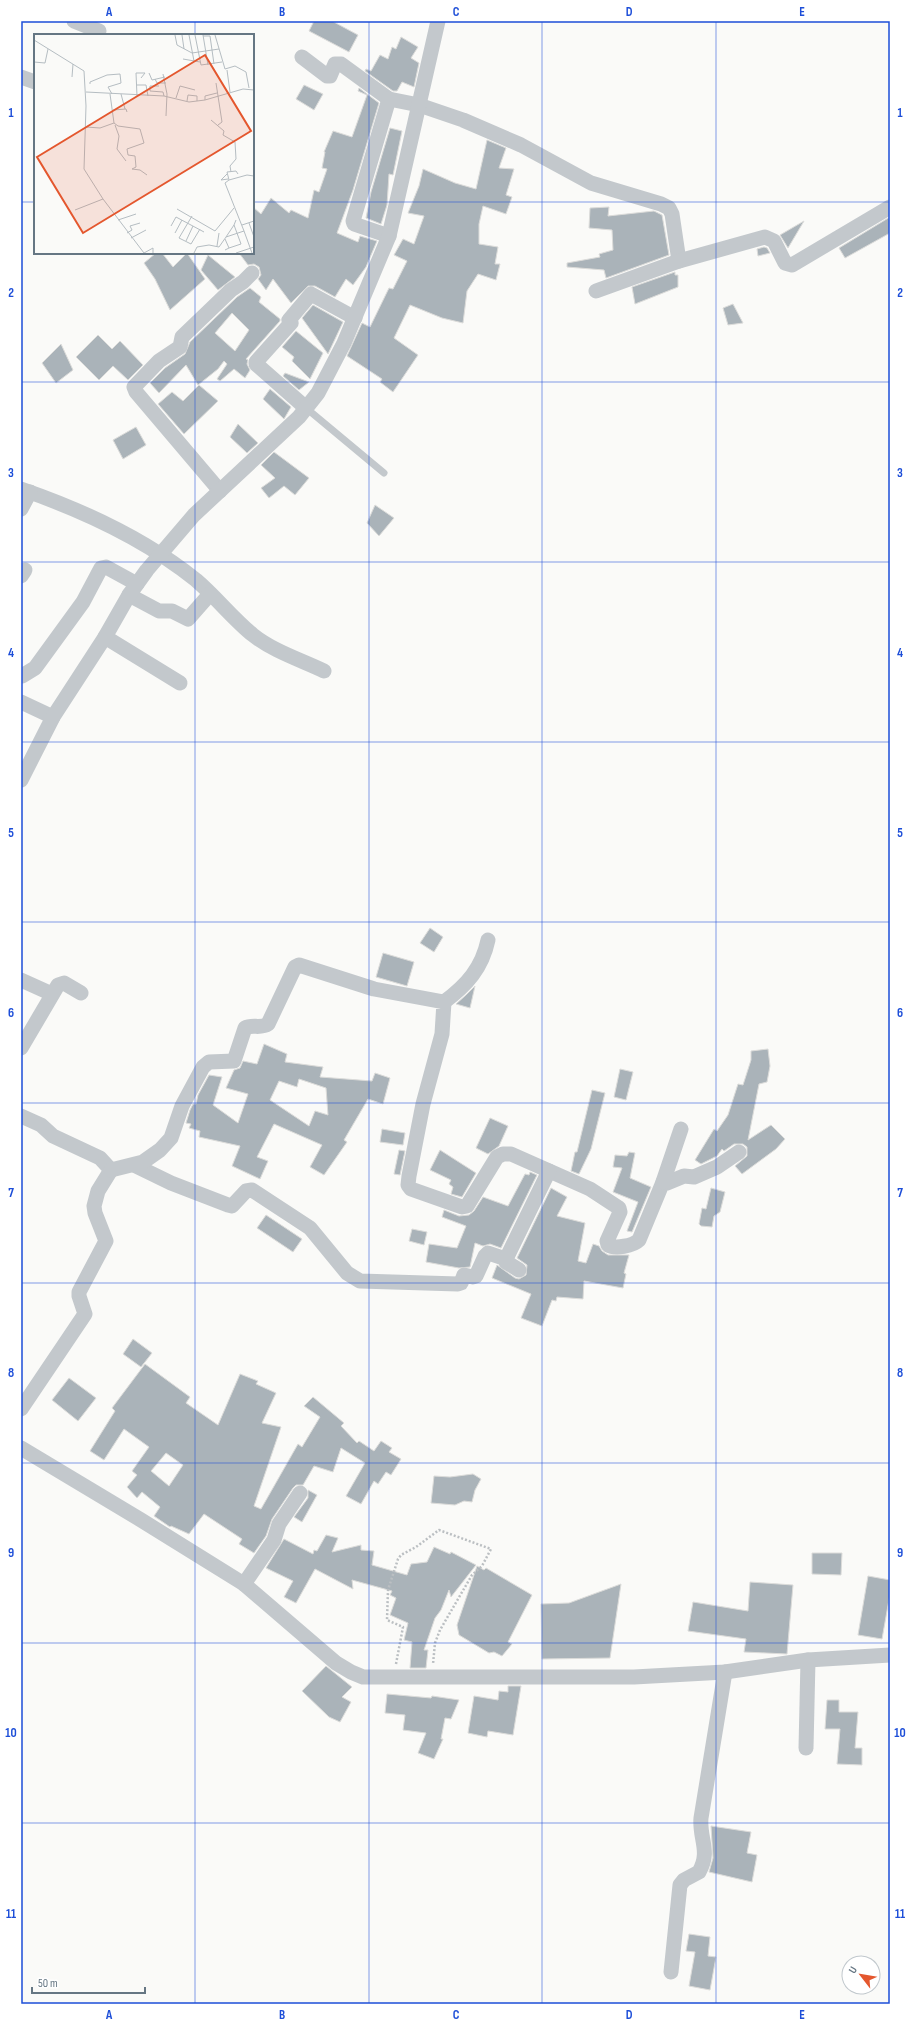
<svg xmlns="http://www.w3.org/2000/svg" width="911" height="2025" viewBox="0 0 911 2025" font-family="'Sofia Sans Condensed',sans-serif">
<rect width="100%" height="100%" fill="#fafaf8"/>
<g fill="#aab3b9" stroke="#dcdcda" fill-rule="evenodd">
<path d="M314,21H332L358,35L349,52L309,31Z"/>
<path d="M401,37L418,47L411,58L419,63L414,87L402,82L397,91H393L365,71L366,69L371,71L380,55L388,59L392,47L396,49Z"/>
<path d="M304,85L323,94L314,110L296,99Z"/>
<path d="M359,88L379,103L353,190L337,233L358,242L360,236L377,241L366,267L353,285L346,279L335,297L315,286H308L291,303L273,279L266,290L258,279L261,275L259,267L254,264L248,265L239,253H253V207L261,214L271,198L289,213L291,210L308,218L314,190L319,192L327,169L322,168L325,152H324L333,131L352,137L367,95L358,91Z"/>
<path d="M390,128L402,131L393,175L389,174L387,205L381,224L366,218L371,192Z"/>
<path d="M487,140L506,148L499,168L514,169L506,195L512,197L506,214L483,206L479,224V244L498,247L495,264H500L496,280L478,274L467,291L463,323L442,318L410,305L394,338L418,355L393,392L380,382L382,379L347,356L362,323L370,327L389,288L393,289L407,261L394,255L403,239L414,244L424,216L408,213L419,186L423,169L455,183L476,189Z"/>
<path d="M609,207L608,216L654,211L662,215L669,255L606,278L604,270L567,267V263L600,257L599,254L613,250L612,230L589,228L590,208Z"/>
<path d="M890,217V233L845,258L839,248Z"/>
<path d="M804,221L788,248L780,235Z"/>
<path d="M764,247L767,248L770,253L758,256L757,249Z"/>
<path d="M156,253H162L173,267L187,253L205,279L170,310L155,279L144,263Z"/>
<path d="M208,255L235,277L218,290L201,270Z"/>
<path d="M675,272V275H678V287L635,304L632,287Z"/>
<path d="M250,288L261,297L259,302L280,319V321L246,359L248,360L247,364L250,370L245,378L234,369L220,381L217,379L227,364L224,361L218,369L198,385L186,365L159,393L150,383L165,368L185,354L190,342L237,297ZM232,313L249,330L235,351L215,333Z"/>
<path d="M733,304L743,323L728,325L723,308Z"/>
<path d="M313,305L343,322L328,354L302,318Z"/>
<path d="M296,331L323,353L310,379L292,361L294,357L282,347Z"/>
<path d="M98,335L112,349L120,341L143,365L128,380L113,366L99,380L76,357Z"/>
<path d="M61,344L73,370L56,383L42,363Z"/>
<path d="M285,373L309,382L299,390L283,376Z"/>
<path d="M199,385L218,401L184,434L158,404L172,392L183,401Z"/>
<path d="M270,389L291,407L284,419L263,399Z"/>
<path d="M238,424L258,443L247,453L230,437Z"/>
<path d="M136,427L146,445L123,459L113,440Z"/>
<path d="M274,452L309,478L295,495L284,486L269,498L261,488L275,478L261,465Z"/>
<path d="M375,505L394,518L379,536L367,523Z"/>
<path d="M430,928L443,937L434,952L420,943Z"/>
<path d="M383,953L414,962L407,986L376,977Z"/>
<path d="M475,986L470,1008L456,1004L466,995Z"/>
<path d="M264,1044L287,1054L285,1062L323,1067L320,1077L372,1081L375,1073L390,1078L383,1104L368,1099L344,1140L347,1142L324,1175L310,1167L322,1145L274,1124L257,1157L268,1161L260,1179L232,1166L240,1146L199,1137L200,1131L189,1128L191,1124L186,1123L190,1110L193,1104H196L198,1095L209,1075L222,1077L213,1105L238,1123L248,1094L226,1088L234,1070L240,1068L243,1061L257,1064ZM299,1079L326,1088L328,1115L315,1111L309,1126L270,1100L279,1081L297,1087Z"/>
<path d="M768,1049L770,1066L767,1082L759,1084L748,1140L771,1125L785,1139L776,1149L742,1174L735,1166L747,1156V1147L743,1144H734L724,1151L722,1149L717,1156L701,1164L695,1160L714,1129L717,1131L728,1115L738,1084L743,1085L751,1060V1051Z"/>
<path d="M620,1069L633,1072L626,1100L614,1097Z"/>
<path d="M592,1090L605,1093L591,1149L579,1174L571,1171L575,1152H577Z"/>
<path d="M490,1118L508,1126L499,1146L488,1154L476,1148Z"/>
<path d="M382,1129L405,1133L403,1145L380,1142Z"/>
<path d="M399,1150L405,1151L400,1175L394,1174Z"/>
<path d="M440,1150L476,1173L462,1197L451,1194L453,1187L449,1184L451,1180L430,1170Z"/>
<path d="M629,1152L635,1153L630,1178L651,1187L632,1232L627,1231L638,1202L613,1192L622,1168L613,1167L615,1155L627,1156Z"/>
<path d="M530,1172L537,1175L501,1248L490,1244L483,1246L475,1243L470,1267L459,1268L426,1262L429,1244L457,1248L466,1226L442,1217L444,1210L459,1216L469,1215L474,1211L483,1197L508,1206L525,1174L529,1175Z"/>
<path d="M551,1188L567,1197L557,1216L585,1223L578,1261L586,1263L593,1244L599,1246L602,1251L608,1255H629L624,1273L626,1274L623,1288L584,1281L583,1299L557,1297L556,1301L552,1300L542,1326L521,1318L531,1294L492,1278L497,1265L515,1278L519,1279L526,1275L527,1265L517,1258Z"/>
<path d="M711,1188L725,1192L720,1212L714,1216L712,1227L701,1226L699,1224L702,1208L706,1209Z"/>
<path d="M266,1215L302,1239L293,1252L257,1228Z"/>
<path d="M412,1229L427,1232L424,1245L409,1241Z"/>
<path d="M133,1339L152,1353L141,1367L123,1354Z"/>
<path d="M145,1364L190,1397L186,1403L218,1425L240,1374L258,1381L256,1384L276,1393L262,1423L281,1427L254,1506L261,1509L298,1444L302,1447L320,1417L304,1406L313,1397L344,1423L341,1426L357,1443L359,1441L374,1451L381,1441L392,1448L389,1452L401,1459L391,1475L386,1472L378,1484L374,1481L361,1504L346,1496L365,1463L341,1448L333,1472L314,1466L303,1485H296L293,1488L272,1519L266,1536L254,1553L239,1544L242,1539L204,1514L189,1534L171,1526L170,1527L154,1516L160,1507L142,1492L137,1498L127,1487L137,1475L132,1471L149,1447L124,1429L104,1460L90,1451L115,1411L112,1408ZM166,1453L183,1465L169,1486L151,1471Z"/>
<path d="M69,1378L96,1398L78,1421L52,1400Z"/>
<path d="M473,1474L481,1479L475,1490L472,1502L464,1501L455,1505L431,1503L434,1476L450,1477Z"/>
<path d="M308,1490L317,1495L302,1522L294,1517L308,1498Z"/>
<path d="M326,1535L338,1538L332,1552L361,1545V1550L374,1551L372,1565L407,1575L411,1564L427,1562L434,1547L450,1554L451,1552L476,1565L451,1597L449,1590L441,1610L435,1618L424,1650H428L426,1668H410L412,1642L404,1640L408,1623L390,1615L396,1598L390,1595L392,1591L352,1580L353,1589L315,1569L296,1603L284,1597L293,1581L266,1568L284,1539L313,1554L314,1550L317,1551Z"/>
<path d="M812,1553H842L841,1575L812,1574Z"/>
<path d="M477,1566L484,1570L486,1568L532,1595L508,1642L512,1644L502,1656L494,1652L489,1653L459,1635L457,1625Z"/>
<path d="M868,1576L890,1580V1594L882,1639L858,1635Z"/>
<path d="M750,1582L793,1585L787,1654L744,1652L746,1639L688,1631L693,1602L748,1611Z"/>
<path d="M621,1584L610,1658L542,1659L541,1604L569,1603Z"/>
<path d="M326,1666L352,1687L342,1697L351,1702L340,1722L329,1717L302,1691Z"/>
<path d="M508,1686H521L513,1735L488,1731L487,1737L468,1733L474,1696L498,1700L499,1691L508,1692Z"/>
<path d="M387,1694L431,1698L432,1696L459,1700L451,1719L445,1718L441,1739H443L434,1759L418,1753L426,1733L403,1730L405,1715L385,1713Z"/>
<path d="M827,1700H839V1712H858L855,1748H862V1765L837,1764L840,1729H825Z"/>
<path d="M711,1826L751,1832L747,1853L757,1855L752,1882L709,1872L713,1858Z"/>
<path d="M689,1934L710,1937L708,1956L716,1957L710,1990L689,1986L695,1952L686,1951Z"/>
</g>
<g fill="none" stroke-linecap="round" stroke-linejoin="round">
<path stroke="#bbbfc2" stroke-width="2.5" stroke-dasharray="2 2" stroke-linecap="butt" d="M396,1664L403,1627L387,1620L388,1590L398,1559L401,1555L416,1547L439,1530L491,1549L482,1566L472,1575L440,1630L435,1643L433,1664"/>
<path stroke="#c3c8cc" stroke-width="7" d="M306,408L384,473"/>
<g stroke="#c3c8cc" stroke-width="15">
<path d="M74,21L99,31"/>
<path d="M302,57L327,76H330L335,64H341L389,99L419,105L463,120L521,145L591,183L661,204L669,208L672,214L679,261"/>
<path d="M21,77L35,82"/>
<path d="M389,99L353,221L354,224L389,236"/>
<path d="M596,291L679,261L765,237L774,241L785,263L792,265L890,207"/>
<path d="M306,408L256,364V362L291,323L289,320L311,294L355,318"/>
<path d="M21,489C82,510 145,539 196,580C216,597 233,619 253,635C273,651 301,660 324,671"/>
<path d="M220,491L136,392L134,387L159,361L180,347L182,337L231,290L243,282L252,273"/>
<path d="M21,509L30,492"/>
<path d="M21,576L25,570"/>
<path d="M129,595L159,611H172L188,619L210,594"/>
<path d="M105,637L180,683"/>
<path d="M22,676L35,668L83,602L101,568L106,567L137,584"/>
<path d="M21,702L53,717"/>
<path d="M21,780L53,717L105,637L129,595L147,570L194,515L299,417L318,393L344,343L389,236L438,21"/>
<path d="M21,980L52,994"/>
<path d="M444,1002C467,985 482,968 488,940"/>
<path d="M21,1048L58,985L64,983L81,993"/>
<path d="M21,1116L41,1125L53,1136L100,1158L111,1170L98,1191L94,1206L95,1213L106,1241L79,1292V1296L85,1314L21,1409"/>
<path d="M134,1165L171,1183L228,1205L232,1206L246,1191L252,1190L310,1228L347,1273L360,1281L458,1284L461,1283L464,1275L473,1277L476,1276L485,1256L488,1253L506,1259"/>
<path d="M111,1170L143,1162L160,1150L171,1138L182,1106L203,1067L209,1062L234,1061L245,1028C252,1024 261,1029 268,1024L295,967L299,965L374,989L444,1002L442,1034L423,1104L409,1176L408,1185L411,1189L462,1207L467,1206L497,1157L503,1154H511L590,1189L619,1208L620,1212L607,1241L608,1245C615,1249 633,1246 639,1240L663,1182L667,1183L684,1176L694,1177L717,1167L739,1152"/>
<path d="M663,1182L681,1129"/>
<path d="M519,1270L506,1262V1259L549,1171"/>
<path d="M21,1448L141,1520L244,1584L336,1663L351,1672L363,1677H634L725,1672L808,1660L890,1655"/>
<path d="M244,1584L274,1540L279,1524L300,1493"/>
<path d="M806,1748L808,1660"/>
<path d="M671,1972L680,1885L684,1880L699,1872C711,1851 699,1839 701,1818L725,1672"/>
</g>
</g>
<path fill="none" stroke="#1d4ed8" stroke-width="1" stroke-opacity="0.55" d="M195,21V35M369,21V2004M542,21V2004M716,21V2004M21,202H35M253,202H890M195,253V2004M21,382H890M21,562H890M21,742H890M21,922H890M21,1103H890M21,1283H890M21,1463H890M21,1643H890M21,1823H890"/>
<g transform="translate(34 34)">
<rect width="220" height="220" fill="#fafaf8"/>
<path fill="none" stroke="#b5bdc2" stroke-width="1" d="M141,1L143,11L158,19L185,15M148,1L150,15M155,1L160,27M161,1L167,31L188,28M169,1L174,31M181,1L191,35L201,32L212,38L215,54M169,2H176L180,30M0,6L50,37L52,72L50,135L69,165L110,219M149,25L166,28M0,28L11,29L14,15M193,36L196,58M115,39L118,46L131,43M129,40L133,60L132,82M38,43L39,30M121,45L123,49H132M182,49L188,88L184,91M56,50V48L73,41L86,40L87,49L74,53L78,60M103,51H112L114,62M116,57L129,58L130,62M116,57V52H125M52,58L130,62L155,68L171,66L209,55L220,56M87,60L91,75M103,62L102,39H111L107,44M142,64L146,52L161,56M171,66V62L183,59M153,67L154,61L163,62V67M79,76L92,75L93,78M177,86L190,97L189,101L201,108L202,125L196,132L197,138M80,89L84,92L106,95L110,109L93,115L94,121L101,122L102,133L98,135L106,136L113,141M81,91L85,102L83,115L92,127M52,93L66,94L80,89L76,60M193,140L187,146L194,145M195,146L193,138L202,137L204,140M143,175L181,197L200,174M41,176L69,165M158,182L145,204L157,210L166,195M84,186L102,180M215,189L220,203M208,191L220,187M137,192L142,183L170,198M210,197L218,219M93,199L98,196L96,192L106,189M141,199L148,186M192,203L200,191M97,204L112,196M152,207L159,192M183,212L185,199M195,214L207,210L200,191L202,186M191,216L195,214L191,205M110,219L119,214V219M160,219L163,213L175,211L185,213L192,203L210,197L191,149L195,146L213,141L220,142M202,219L220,213"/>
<path fill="#e4572e" fill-opacity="0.15" stroke="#e4572e" stroke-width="2" d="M171,21L217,97L49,199L3,123Z"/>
<rect width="220" height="220" fill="none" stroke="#657683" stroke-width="2"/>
</g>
<rect width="911" height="2025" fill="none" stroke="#ffffff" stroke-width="44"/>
<g transform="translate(861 1975) rotate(301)"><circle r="19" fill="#ffffff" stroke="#c1c8cd"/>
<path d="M0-3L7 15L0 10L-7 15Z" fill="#e4572e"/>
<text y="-6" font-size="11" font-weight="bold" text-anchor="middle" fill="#657683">U</text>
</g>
<path d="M32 1987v6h113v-6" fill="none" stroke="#657683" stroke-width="2"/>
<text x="38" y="1987" font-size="12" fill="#657683" stroke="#ffffff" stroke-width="3" paint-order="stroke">50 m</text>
<rect x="22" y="22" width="867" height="1981" fill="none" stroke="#1d4ed8" stroke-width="1.5"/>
<g font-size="13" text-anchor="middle" font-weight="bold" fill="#1d4ed8">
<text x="109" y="16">A</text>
<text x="282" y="16">B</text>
<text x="456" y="16">C</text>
<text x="629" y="16">D</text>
<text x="802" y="16">E</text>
<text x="11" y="117">1</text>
<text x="900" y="117">1</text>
<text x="11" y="297">2</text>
<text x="900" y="297">2</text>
<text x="11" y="477">3</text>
<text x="900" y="477">3</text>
<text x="11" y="657">4</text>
<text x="900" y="657">4</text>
<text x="11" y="837">5</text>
<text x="900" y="837">5</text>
<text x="11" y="1017">6</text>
<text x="900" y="1017">6</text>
<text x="11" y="1197">7</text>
<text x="900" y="1197">7</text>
<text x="11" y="1377">8</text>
<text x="900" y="1377">8</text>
<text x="11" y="1557">9</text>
<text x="900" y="1557">9</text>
<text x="11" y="1737">10</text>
<text x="900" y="1737">10</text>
<text x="11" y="1918">11</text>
<text x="900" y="1918">11</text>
<text x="109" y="2019">A</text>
<text x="282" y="2019">B</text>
<text x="456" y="2019">C</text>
<text x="629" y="2019">D</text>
<text x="802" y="2019">E</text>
</g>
</svg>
